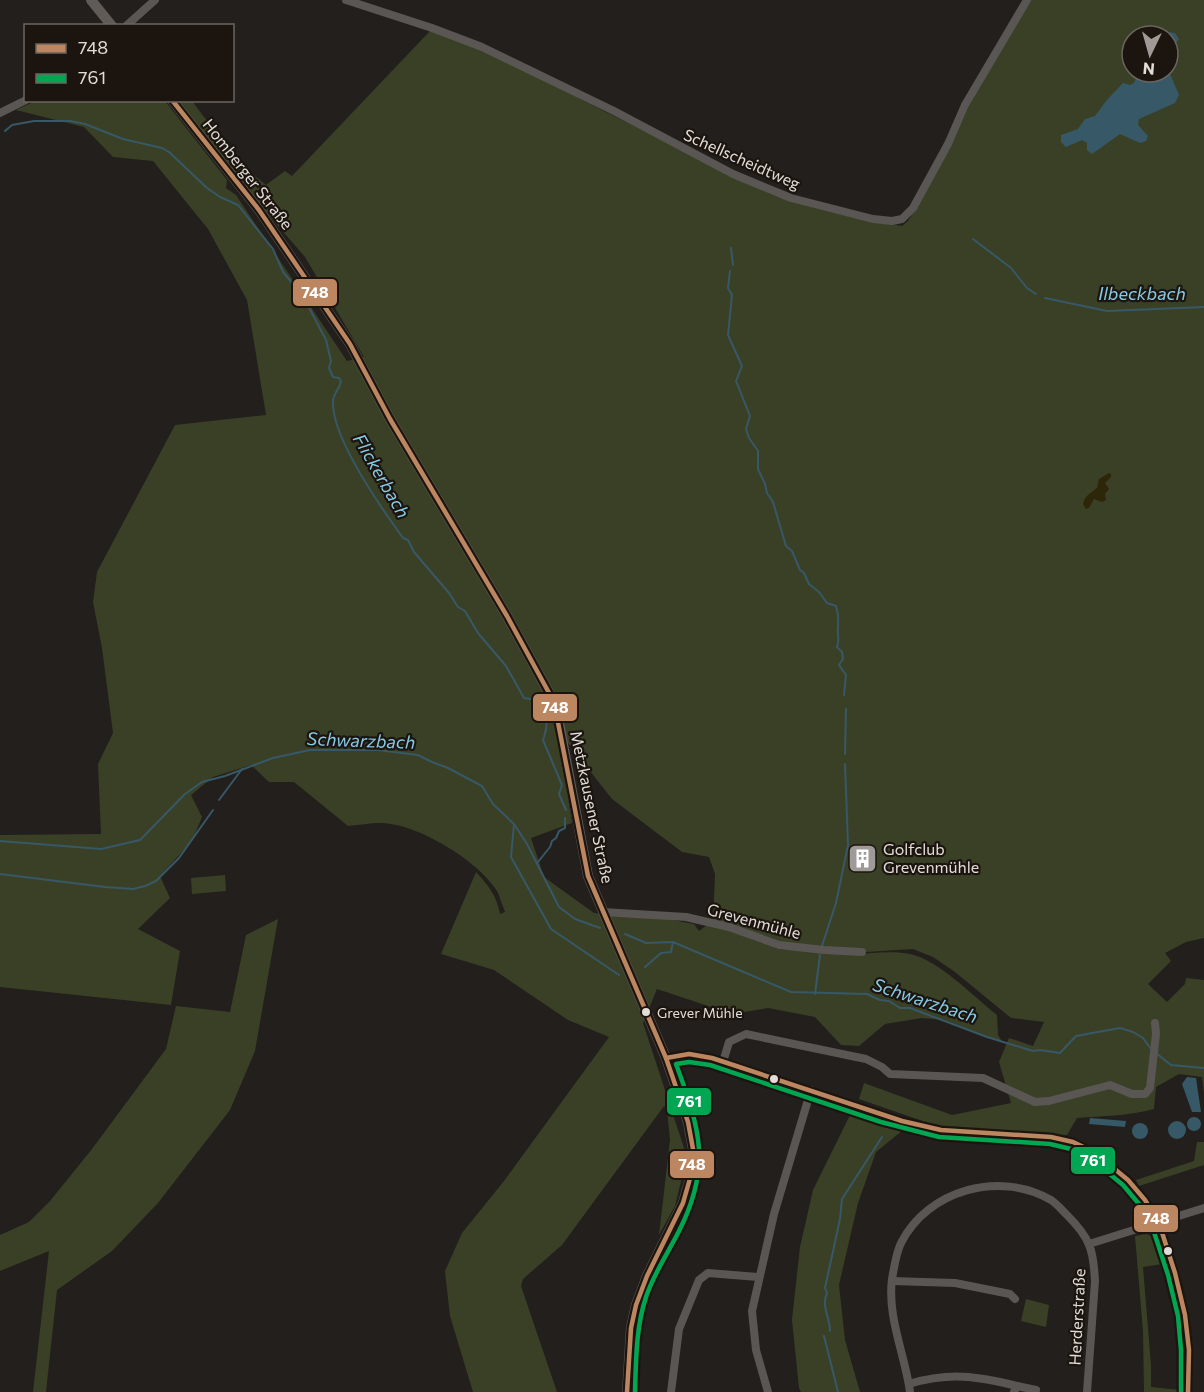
<svg xmlns="http://www.w3.org/2000/svg" width="1204" height="1392" viewBox="0 0 1204 1392" font-family="Commissioner,sans-serif">
<rect width="100%" height="100%" fill="#221f1c"/>
<g fill="#3a4026" fill-rule="evenodd">
<path d="M1030,0H1204V938L1186,942L1165,953L1171,961L1148,984L1167,1002L1185,984L1186,978L1204,980V1093L1202,1077L1179,1074L1156,1087L1154,1109C1129,1116 1102,1116 1077,1118L1067,1135L1000,1132L937,1126L859,1099L864,1083L952,1115L1011,1103L999,1062L1009,1038L1033,1046L1044,1022L1011,1018L955,972L933,957L913,949L850,953L849,955C868,954 891,950 910,954C939,960 973,996 997,1015L998,1035L1003,1043L944,1020L922,1018L885,1024L859,1046L841,1045L815,1017L768,1008L732,1014L657,989L643,1023L685,1151L681,1181L675,1206L659,1235L670,1140L667,1109L664,1106L562,1245L523,1279L521,1286L557,1392H473L450,1316L445,1271L462,1233L504,1181L609,1037L568,1020L494,970L441,954L476,872C488,885 497,896 500,914L505,912C502,905 500,897 497,891C478,860 416,823 380,823C370,823 359,825 348,826L294,782H269L251,765L213,777L191,795L202,817L192,841L160,876L170,898L138,929L180,951L171,1005L0,987V835L101,834L98,764L113,733L102,648L93,602L97,572L175,425L266,415L247,300L208,229L153,161L113,157L84,127L16,110L35,101H165L227,180L226,188L236,195L347,361L364,357L305,257L232,173L175,101H192L238,162L266,185L285,171L292,176L430,31L481,49L753,186L883,223L902,226L908,221L923,197L952,144L969,106ZM1132,36H1168V72H1132ZM557,729L612,799L682,852L709,857L715,874L713,923L787,950L778,949L710,923L699,931L694,924L650,916L630,917L594,913L544,877L531,838L572,823Z"/>
<path d="M225,875L226,891L192,894L191,878Z"/>
<path d="M278,919L255,1051L230,1110L158,1203L112,1251L57,1290L46,1392H33L49,1251L0,1271V1235L29,1222L50,1201L92,1149L166,1049L176,1006L230,1012L246,935Z"/>
<path d="M852,1111L903,1130L876,1152L858,1203L839,1285L845,1340L860,1392H801L799,1388L792,1320L800,1247L813,1190Z"/>
<path d="M1197,1142H1204V1165L1139,1186L1136,1180L1194,1161Z"/>
<path d="M1146,1234L1153,1236L1162,1264L1143,1267L1151,1365V1387L1180,1390V1392H1144L1143,1331L1135,1236Z"/>
<path d="M1026,1299L1049,1305L1046,1327L1021,1321Z"/>
</g>
<path fill="#2d2608" d="M1109,473L1111,474V477L1105,483L1109,489L1105,494L1106,500L1102,502L1094,499L1089,508L1086,509L1083,504C1085,495 1090,494 1097,488L1099,479Z"/>
<g fill="#375867">
<path d="M1168,32L1175,33L1179,39L1168,55V36H1145Z"/>
<path d="M1168,69L1179,95L1175,103L1139,119L1138,125L1148,136L1146,141L1140,143L1120,134L1092,154L1087,150V143L1082,140L1066,147L1061,142V135L1078,129L1085,119L1095,116L1107,100L1123,83L1130,85L1134,83L1136,78L1133,72H1168Z"/>
<path d="M1187,1077L1196,1078L1201,1112H1192L1182,1084Z"/>
<circle cx="1194" cy="1124" r="7"/>
<path d="M1090,1118L1126,1121L1125,1127L1089,1124Z"/>
<circle cx="1177" cy="1130" r="9"/>
<circle cx="1140" cy="1131" r="8"/>
</g>
<g fill="none" stroke-linecap="round" stroke-linejoin="round">
<g stroke="#375867" stroke-width="2">
<path d="M5,131L12,125L34,121H70L85,124L123,139L162,148L169,152L207,188L220,197L238,205L273,249L283,272L303,296L326,340L331,361L329,368L333,377L339,378L341,381C340,389 333,393 333,402C332,438 382,509 403,538L408,540L414,552L449,593L458,607L465,611L478,633L506,666L524,698L537,700C548,714 549,723 543,740L562,785L559,794L566,810"/>
<path d="M973,239L1011,268L1027,288L1036,294"/>
<path d="M731,248L733,265"/>
<path d="M730,271L728,288L732,295L728,335L742,366L736,381L750,416L746,429L749,438L758,451V469L765,484L767,493L773,502L786,546L792,551L800,570L804,573L809,584L819,592L827,603L836,606C839,615 838,618 838,627C837,635 840,639 837,647L842,652L843,659L839,665L846,675L844,695"/>
<path d="M1045,298L1107,311L1204,307"/>
<path d="M845,754L846,709"/>
<path d="M219,800L242,769"/>
<path d="M514,824L511,857L551,929L619,975"/>
<path d="M0,841L101,849L140,840L185,794L202,782L225,776L273,758L310,750H378L418,755L432,762L448,768L482,786L493,804L514,824L527,844L559,907L575,919L600,928"/>
<path d="M538,862L550,847L552,841L556,838L559,831L565,828V818"/>
<path d="M0,874L105,887L133,889L145,886L156,881L179,858L213,810"/>
<path d="M625,934L646,943L673,942L791,992L867,994L880,1000L889,1001L900,1008H910L987,1037L1033,1051L1040,1050L1060,1053L1076,1036L1120,1028L1133,1032L1143,1038L1151,1049"/>
<path d="M822,946L836,903L848,845L845,764"/>
<path d="M645,967L661,953L671,952L673,942"/>
<path d="M815,994L820,955"/>
<path d="M1156,1053L1171,1065L1204,1068"/>
<path d="M830,1331C830,1317 821,1307 827,1293L825,1288L840,1219L842,1199L882,1137"/>
<path d="M824,1336L838,1392"/>
</g>
<g stroke="#595653" stroke-width="8">
<path d="M346,0L432,28L482,47L614,111L733,174L791,198L873,219L892,221L902,219L913,208L948,144L965,105L1027,0"/>
<path d="M126,26L155,0"/>
<path d="M0,113L26,100"/>
<path d="M603,912L686,917L729,927L779,945L824,950L862,952"/>
<path d="M666,1058L689,1054L712,1058L902,1121L941,1130L1051,1137L1073,1142L1094,1152L1128,1180L1145,1200L1159,1223L1175,1273L1185,1315L1189,1350L1188,1392"/>
<path d="M723,1062L729,1042L746,1034L866,1059L882,1067L890,1074L983,1078L1035,1102L1049,1101L1110,1085L1132,1094H1145L1150,1088L1156,1034L1155,1023"/>
<path d="M1089,1244L1204,1208"/>
<path d="M892,1281L955,1283L1010,1294L1015,1299"/>
<path d="M909,1384C949,1372 977,1376 1017,1386L1014,1392"/>
<path d="M1017,1386L1036,1390"/>
<path d="M671,1392L679,1329L699,1280L708,1273L758,1277"/>
<path d="M768,1392L756,1350L752,1311L774,1214L811,1090"/>
<path d="M910,1392C905,1355 887,1317 892,1279C894,1268 896,1253 901,1243C928,1190 999,1170 1051,1200C1057,1204 1062,1210 1067,1215C1076,1224 1085,1234 1089,1245C1094,1256 1094,1268 1095,1281L1087,1392"/>
</g>
<g stroke="#615b58" stroke-width="10">
<path d="M91,0L112,26"/>
<path d="M172,100L259,210L350,344L390,419L507,616L554,702L560,728L588,876L666,1058L688,1122L693,1149L691,1175L683,1203L647,1276L636,1305L631,1328L627,1392"/>
</g>
<defs>
<g id="bus-1">
<path d="M172,100L259,210L350,344L390,419L507,616L554,702L588,876L666,1058L688,1122L693,1149L691,1175L683,1203L647,1276L636,1305L631,1328L627,1392"/>
<path d="M666,1058L689,1054L712,1058L902,1121L941,1130L1051,1137L1073,1142L1094,1152L1128,1180L1145,1200L1159,1223L1175,1273L1185,1315L1189,1350L1188,1392"/>
</g>
<path id="bus-2" d="M635,1392C636,1360 636,1327 646,1297C654,1273 668,1253 679,1231C712,1166 700,1129 676,1064L689,1062L710,1065L881,1122L939,1137L1050,1144L1071,1149L1090,1158L1123,1185L1139,1204L1152,1226L1168,1275L1178,1316L1181,1350V1392"/>
</defs>
<use href="#bus-1" stroke="#1c150f" stroke-width="9"/>
<use href="#bus-2" stroke="#1c150f" stroke-width="9"/>
<use href="#bus-1" stroke="#bb8660" stroke-width="4.5"/>
<use href="#bus-2" stroke="#00a651" stroke-width="4.5"/>
</g>
<defs>
<symbol id="building-square" viewBox="-11 -11 22 22"><rect x="-9" y="-9" width="18" height="18" rx="4" fill="#9f9a97" stroke="#1c150f"/><path d="M-4-6H4V6H1V3H-1V6H-4ZM-2.5-4.3h1.7v1.8h-1.7ZM.8-4.3h1.7v1.8H.8ZM-2.5-1h1.7V.8h-1.7ZM.8-1h1.7V.8H.8Z" fill="#fff"/></symbol>
</defs>
<g fill-rule="evenodd">
<use href="#building-square" x="846" y="842" width="33" height="33"/>
</g>
<g fill="#e2ddd9" stroke="#1c150f" stroke-width="2">
<circle cx="646" cy="1012" r="5"/>
<circle cx="774" cy="1079" r="5"/>
<circle cx="1168" cy="1251" r="5"/>
</g>
<g text-anchor="middle" stroke-width="4.5" stroke-linejoin="round" paint-order="stroke">
<g font-size="14" fill="#e2ddd9" stroke="#1c150f" text-anchor="start">
<text x="657" y="1018">Grever Mühle</text>
</g>
<g font-size="16" fill="#e2ddd9" stroke="#1c150f">
<text transform="translate(742 159) rotate(24)" y="6">Schellscheidtweg</text>
<text transform="translate(248 174) rotate(52)" y="6">Homberger Straße</text>
<text transform="translate(592 807) rotate(78)" y="6">Metzkausener Straße</text>
<text transform="translate(754 921) rotate(15)" y="6">Grevenmühle</text>
<text transform="translate(1077 1317) rotate(-87)" y="6">Herderstraße</text>
</g>
<g font-size="16" fill="#e2ddd9" stroke="#1c150f" text-anchor="start">
<text x="883" y="855">Golfclub<tspan x="883" dy="18">Grevenmühle</tspan></text>
</g>
<g font-size="18" font-style="italic" fill="#86cbe7" stroke="#1c150f">
<text x="1142" y="300">Ilbeckbach</text>
<text transform="translate(381 476) rotate(60)" y="6">Flickerbach</text>
<text transform="translate(361 741) rotate(2)" y="6">Schwarzbach</text>
<text transform="translate(925 1001) rotate(18)" y="6">Schwarzbach</text>
</g>
</g>
<g stroke="#1c150f" stroke-width="2">
<rect x="292" y="278" width="46" height="29" rx="6" fill="#bb8660"/>
<rect x="532" y="693" width="46" height="29" rx="6" fill="#bb8660"/>
<rect x="666" y="1087" width="46" height="29" rx="6" fill="#00a651"/>
<rect x="1070" y="1146" width="46" height="29" rx="6" fill="#00a651"/>
<rect x="669" y="1150" width="46" height="29" rx="6" fill="#bb8660"/>
<rect x="1133" y="1204" width="46" height="29" rx="6" fill="#bb8660"/>
</g>
<g font-size="16" text-anchor="middle" font-weight="bold" fill="#fff">
<text x="315" y="298">748</text>
<text x="555" y="713">748</text>
<text x="689" y="1107">761</text>
<text x="1093" y="1166">761</text>
<text x="692" y="1170">748</text>
<text x="1156" y="1224">748</text>
</g>
<rect x="24" y="24" width="210" height="78" fill="#1c150f" stroke="#6b6560" stroke-width="1.5"/>
<rect x="36" y="44" width="30" height="9" fill="#bb8660" stroke="#6b6560" stroke-width="1.5"/>
<text x="78" y="54" font-size="18" fill="#e2ddd9">748</text>
<rect x="36" y="74" width="30" height="9" fill="#00a651" stroke="#6b6560" stroke-width="1.5"/>
<text x="78" y="84" font-size="18" fill="#e2ddd9">761</text>
<g transform="translate(1150 54) rotate(185)"><circle r="28" fill="#1c150f" stroke="#6b6560" stroke-width="1.5"/>
<path d="M0-4.5L10 22L0 15L-10 22Z" fill="#9f9a97"/>
<text y="-9" font-size="16" font-weight="bold" text-anchor="middle" fill="#e2ddd9">N</text>
</g>
</svg>
